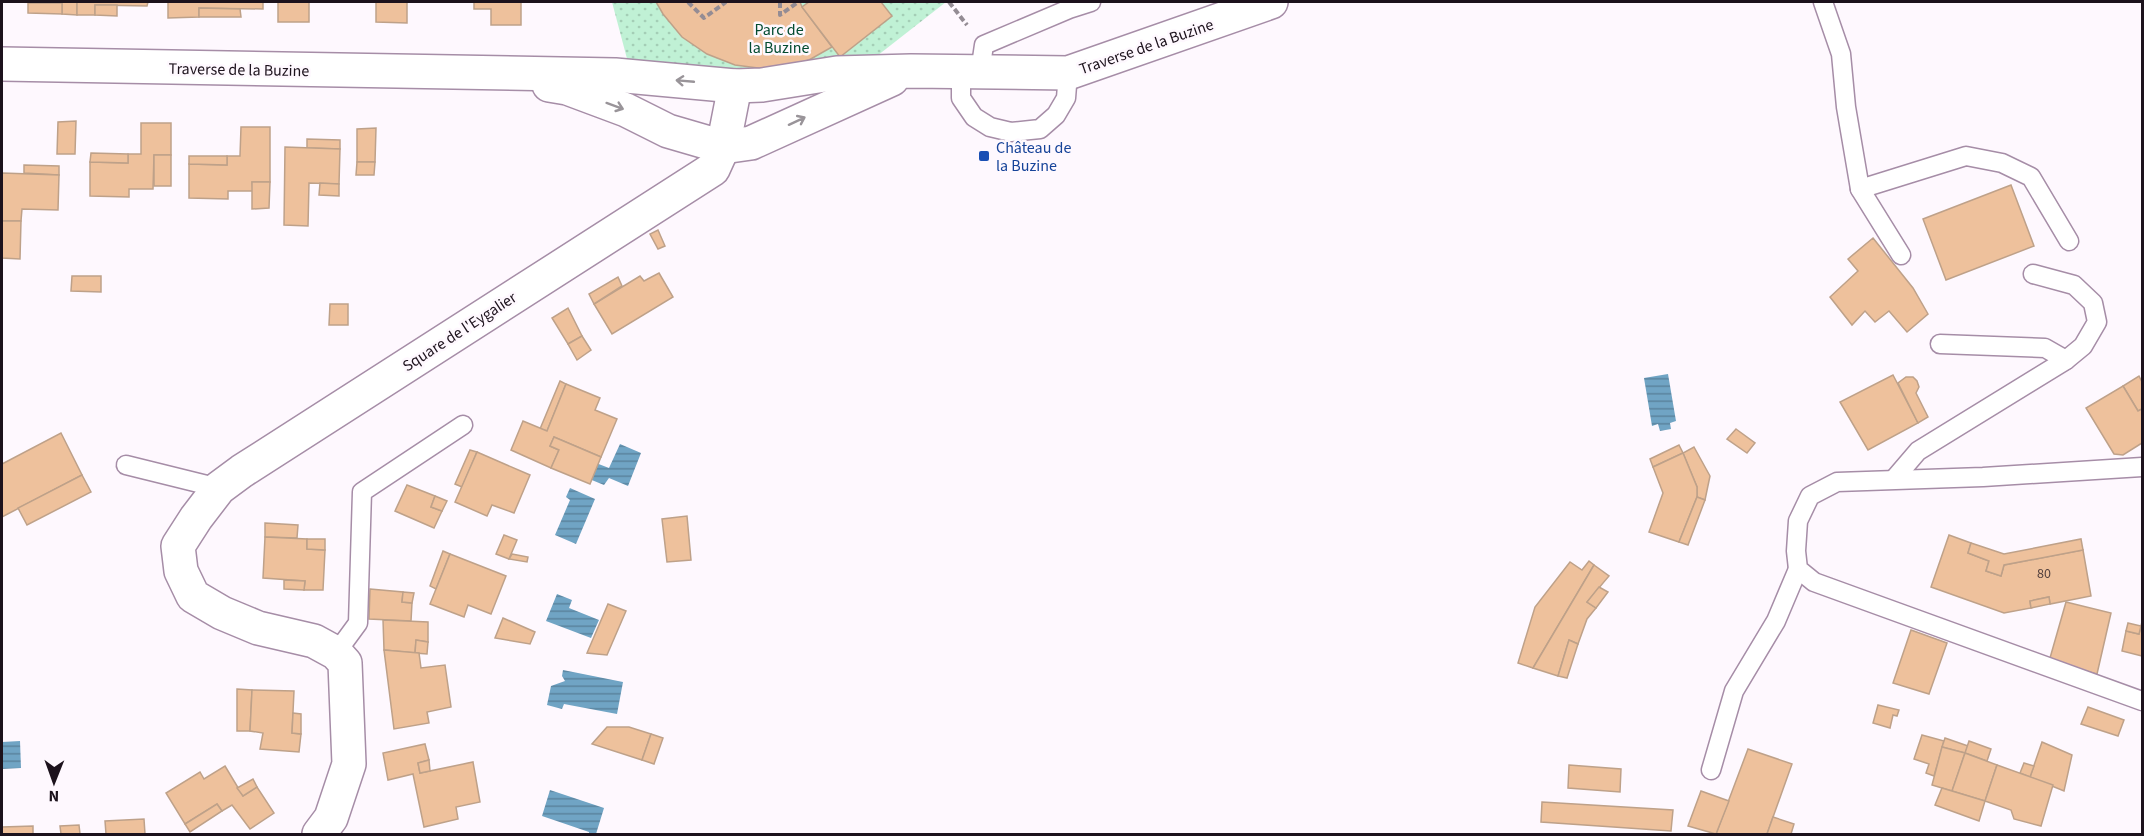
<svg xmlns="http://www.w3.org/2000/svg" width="2144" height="836" viewBox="0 0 2144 836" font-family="'Source Sans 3',sans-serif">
<defs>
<pattern id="grass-dots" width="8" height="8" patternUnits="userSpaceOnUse" patternTransform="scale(1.5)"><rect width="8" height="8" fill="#c0f1d5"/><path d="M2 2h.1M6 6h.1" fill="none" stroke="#a4ceb6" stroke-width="1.8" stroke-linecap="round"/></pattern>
<pattern id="water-rules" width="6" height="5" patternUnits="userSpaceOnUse" patternTransform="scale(1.5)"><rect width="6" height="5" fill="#70a4c4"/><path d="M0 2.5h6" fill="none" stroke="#5b849e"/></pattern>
</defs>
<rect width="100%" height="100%" fill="#fef8fe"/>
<path fill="url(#grass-dots)" d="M612,2H946L859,70H630Z"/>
<g fill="url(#water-rules)">
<path d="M1668,374L1676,421L1670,423L1671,429L1660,431L1658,424L1652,426L1644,378Z"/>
<path d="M620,444L641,453L628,486L609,478L604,485L577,474L583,458L609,468Z"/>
<path d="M570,488L595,499L576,544L555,535L570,500L566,497Z"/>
<path d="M557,594L572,600L569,608L599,620L591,638L546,621Z"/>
<path d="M563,670L623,682L617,714L564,704L562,709L547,705L551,686L565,681L562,676Z"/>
<path d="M20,741L21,768L2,769V742Z"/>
<path d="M550,790L604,808L596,834H589V832L542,816Z"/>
</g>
<g fill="#eec19c" stroke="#bea189" stroke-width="1.5">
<path d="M9,2H77V15L62,14V3Z"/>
<path d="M77,2H148L147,6L95,5V15H77Z"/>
<path d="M168,2H263V9L199,8V17L168,18Z"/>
<rect x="278" y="2" width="31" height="20"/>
<path d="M376,2H407V23L376,22Z"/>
<path d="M474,2H521V25H491V9H474Z"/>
<path d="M656,2H800L802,7L832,47L809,60L795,64L765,69L735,65L707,54L682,37L663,14Z"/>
<path d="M809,2H881L892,16L840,57L802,7Z"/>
<path d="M28,3H62V14L28,13Z"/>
<path d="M95,5H117V16L95,15Z"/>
<path d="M199,8L240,9L241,17H199Z"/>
<path d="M76,121L75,154H57L58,122Z"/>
<path d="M141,123H171V155H154L153,189H129V197L90,196V162L128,163V154H141Z"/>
<path d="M241,127H270V182H252L253,191H228V199L189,198V164L227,165V156H240Z"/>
<path d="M376,128L375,162H357V129Z"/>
<path d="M307,139L340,140V149L307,148Z"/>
<path d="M285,147L340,149L339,184L309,183L308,226L284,225Z"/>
<path d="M91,153L128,154V163L90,162Z"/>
<rect x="154" y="155" width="17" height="31"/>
<path d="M189,156H227V165L189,164Z"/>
<path d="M357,162H375L374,175H356Z"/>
<path d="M24,165L59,166V175L24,173Z"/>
<path d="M2,173L59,175L58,210L22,209L21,221H2Z"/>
<path d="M252,182H270L269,208L252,209Z"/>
<path d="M320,183L339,184V196L319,195Z"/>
<path d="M2011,185L2034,246L1946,280L1923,219Z"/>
<path d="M2,221H21L20,259L2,258Z"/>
<path d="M658,230L665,246L658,249L650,234Z"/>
<path d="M1873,238L1913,288L1928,314L1907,332L1889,311L1875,322L1865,311L1852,325L1830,297L1858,271L1848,259Z"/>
<path d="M659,273L673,297L612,334L594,304L640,276L644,281Z"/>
<path d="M72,276H101V292L71,291Z"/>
<path d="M618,277L622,286L594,304L589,294Z"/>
<path d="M330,304H348V325H329Z"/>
<path d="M568,308L582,336L568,344L552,318Z"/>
<path d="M582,336L591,350L577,360L568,344Z"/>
<path d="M1893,375L1918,423L1868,450L1840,402Z"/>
<path d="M2139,376L2142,382V409L2138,411L2123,386Z"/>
<path d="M1906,377H1913L1917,381L1919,387L1916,393L1928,417L1918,423L1898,383Z"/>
<path d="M560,381L566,384L547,431L540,429Z"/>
<path d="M566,384L600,398L595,410L617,419L601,457L554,437L550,446L559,450L551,468L511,450L523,421L547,431Z"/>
<path d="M2123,386L2138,411L2142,409V443L2123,455L2114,454L2086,408Z"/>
<path d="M1736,429L1755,443L1747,453L1727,439Z"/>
<path d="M61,433L82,475L2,517V464Z"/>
<path d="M554,437L601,457L590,484L551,468L559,450L550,446Z"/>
<path d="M1679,445L1683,453L1653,467L1650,459Z"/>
<path d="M1694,447L1710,476L1705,500L1697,497V487L1683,453Z"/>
<path d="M470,450L477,452L462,487L455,484Z"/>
<path d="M477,452L530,475L514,513L492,505L487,516L455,502Z"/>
<path d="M1683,453L1697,487V497L1679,542L1649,532L1663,493L1653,467Z"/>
<path d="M82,475L91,492L27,525L18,508Z"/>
<path d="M407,485L435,496L431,507L442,511L434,528L395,511Z"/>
<path d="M435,496L447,501L442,511L431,507Z"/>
<path d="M1697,497L1705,500L1688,545L1679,542Z"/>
<path d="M687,516L691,560L667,562L662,519Z"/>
<path d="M265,523L298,525L297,538L265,537Z"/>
<path d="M504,535L517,540L509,559L496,554Z"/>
<path d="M1949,535L1971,543L1968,553L1989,561L1986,571L2001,576L2004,565L2083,550L2091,596L2050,604L2049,597L2030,601L2031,608L2004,613L1931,587Z"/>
<path d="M265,537L307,539V549L325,550L323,590H304L305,581L263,578Z"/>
<path d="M307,539H325V550L307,549Z"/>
<path d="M2081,539L2083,550L2004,565L2001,576L1986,571L1989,561L1968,553L1971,543L2004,554Z"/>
<path d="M443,551L450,554L436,589L430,586Z"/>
<path d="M450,554L506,576L491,614L468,605L464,617L430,604Z"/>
<path d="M512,554L528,557L527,562L509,559Z"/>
<path d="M1589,561L1594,565L1533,668L1518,663L1535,607L1570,562L1582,570Z"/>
<path d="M1594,565L1609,576L1587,602L1596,608L1587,619L1578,644L1569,640L1558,676L1533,668Z"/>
<path d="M284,580L305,581L304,590L284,589Z"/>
<path d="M1599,587L1608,592L1596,608L1587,602Z"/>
<path d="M370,589L403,592L402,602L412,603L411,621L369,619Z"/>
<path d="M403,592L414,593L412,603L402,602Z"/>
<path d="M2049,597L2050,604L2031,608L2030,601Z"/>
<path d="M2066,602L2111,613L2097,674L2056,663L2050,658Z"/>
<path d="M608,604L626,611L607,655L587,653Z"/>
<path d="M503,618L535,632L530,644L495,638Z"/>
<path d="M383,620L428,622V642L416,640L415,653L384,650Z"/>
<path d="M2142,622V656L2122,651L2126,631L2139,634Z"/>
<path d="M2128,623L2141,626L2139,634L2126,631Z"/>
<path d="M1911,630L1947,643L1929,694L1893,683Z"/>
<path d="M416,640L428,642L427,654L415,653Z"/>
<path d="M1569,640L1578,644L1567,678L1558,676Z"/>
<path d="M384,650L419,653L421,668L445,665L451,707L427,712L429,723L394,729Z"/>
<path d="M237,689L252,690L250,731H237Z"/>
<path d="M252,690L294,691L292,733L301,734L299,752L260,749L263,733L250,731Z"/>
<path d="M1878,705L1899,710L1897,716L1893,715L1890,728L1873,723Z"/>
<path d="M2088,707L2124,720L2118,736L2081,724Z"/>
<path d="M293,713L301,714V734L292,733Z"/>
<path d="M607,727H629L651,734L642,760L592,744Z"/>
<path d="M651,734L663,738L654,764L642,760Z"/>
<path d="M1922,735L1944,741L1934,776L1926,773L1929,764L1914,759Z"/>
<path d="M1945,738L1968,746L1965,753L1942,747Z"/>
<path d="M1969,741L1991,749L1987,761L1965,753Z"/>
<path d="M2042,742L2072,755L2064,791L2030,777Z"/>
<path d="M425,744L429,760L418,763L420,773L473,762L480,802L456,807L458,819L424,827L413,774L388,780L383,753Z"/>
<path d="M1942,747L1965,753L1952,791L1932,785Z"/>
<path d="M1748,749L1792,764L1767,834H1716Z"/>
<path d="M1965,753L1997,765L1985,801L1952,791Z"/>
<path d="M429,760L430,771L420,773L418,763Z"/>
<path d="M2024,763L2034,766L2030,777L2020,773Z"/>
<path d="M1569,765L1621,769L1620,792L1568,788Z"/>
<path d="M1997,765L2053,785L2041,826L2014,819L2011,810L1985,801Z"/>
<path d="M225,766L243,796L257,787L274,813L250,829L232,805L222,811L217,804L185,824L166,793L200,772L204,779Z"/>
<path d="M253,779L257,787L243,796L237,788Z"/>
<path d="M1942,788L1985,801L1979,821L1935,805Z"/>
<path d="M1701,791L1729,801L1716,834L1688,826Z"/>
<path d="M1542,802L1673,810L1671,831L1541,822Z"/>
<path d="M217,804L222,811L190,832L185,824Z"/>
<path d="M1773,817L1794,824L1791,834H1767Z"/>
<path d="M144,819L145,834H106L105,821Z"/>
<path d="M79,825L80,834H61L60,826Z"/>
<path d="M33,826V834H2V827Z"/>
</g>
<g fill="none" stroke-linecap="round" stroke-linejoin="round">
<defs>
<g id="service">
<path d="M1823,2L1841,54L1846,107L1860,189L1901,255"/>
<path d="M961,72V98L974,117L990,127L1011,132L1040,129L1056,115L1066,98L1068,73"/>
<path d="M980,72L984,45L1069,9L1091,2"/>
<path d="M1860,189L1966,156L2002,163L2031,177L2069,241"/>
<path d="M1940,344L2045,348L2066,360"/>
<path d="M126,465L219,488"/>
<path d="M2142,467L1983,477L1837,482L1810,496L1798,521L1796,551L1798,569L1814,582L2142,701"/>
<path d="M1894,479L1918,451L2066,360L2083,346L2097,322L2093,303L2074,285L2033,274"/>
<path d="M336,653L358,623L362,492L463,425"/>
<path d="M1711,770L1734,691L1776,621L1798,569"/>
</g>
<g id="minor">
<path d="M2,64L615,75L735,86L762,85L837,73L911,71L1068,73L1271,2"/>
<path d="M549,85L567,88L626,110L668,131L723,147L751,143L892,79"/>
<path d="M319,834L331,818L349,764L345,663L336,653L314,641L258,628L222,613L193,596L181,571L178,546L196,518L219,488L242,471L713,169L723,147L735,86"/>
</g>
</defs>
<use href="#service" stroke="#a68da7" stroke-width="21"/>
<use href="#minor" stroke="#a68da7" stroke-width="36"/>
<g stroke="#948c94" stroke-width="4" stroke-dasharray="6 3" stroke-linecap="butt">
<path d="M688,2L704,18L726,2"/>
<path d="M780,2V15L798,2"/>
<path d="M949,2L967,25"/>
</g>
<use href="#service" stroke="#fff" stroke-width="18"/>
<use href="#minor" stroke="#fff" stroke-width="33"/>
</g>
<defs><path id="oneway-shaft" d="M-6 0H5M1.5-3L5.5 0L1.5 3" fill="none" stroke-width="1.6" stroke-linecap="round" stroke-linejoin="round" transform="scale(1.5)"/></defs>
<g stroke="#999499">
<use href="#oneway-shaft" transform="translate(685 81) rotate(-175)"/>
<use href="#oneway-shaft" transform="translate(615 106) rotate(20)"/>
<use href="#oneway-shaft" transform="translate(797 121) rotate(-25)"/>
</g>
<rect fill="#1a4fb4" stroke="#fef8fe" stroke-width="2" x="978" y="150" width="12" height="12" rx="3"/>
<g text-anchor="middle" stroke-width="5" stroke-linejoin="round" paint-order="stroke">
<g font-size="14" fill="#503e3c">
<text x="2044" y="578">80</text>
</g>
<g font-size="16" fill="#034b2f" stroke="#fef8fe">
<text x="779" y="35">Parc de<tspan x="779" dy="18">la Buzine</tspan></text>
</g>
<g font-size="16" fill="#1c121c" stroke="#fef8fe">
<text transform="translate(1146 46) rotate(-19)" y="6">Traverse de la Buzine</text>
<text transform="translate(239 69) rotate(1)" y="6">Traverse de la Buzine</text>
<text transform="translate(459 331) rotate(-33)" y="6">Square de l'Eygalier</text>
</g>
<g font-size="16" fill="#164399" stroke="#fef8fe" text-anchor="start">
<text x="996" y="153">Château de<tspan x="996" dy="18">la Buzine</tspan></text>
</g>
</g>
<rect width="2144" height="836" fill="none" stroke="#1c121c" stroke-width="6"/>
<g transform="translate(54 782) rotate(181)" stroke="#fef8fe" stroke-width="4.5" paint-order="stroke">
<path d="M0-4.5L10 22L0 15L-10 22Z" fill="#1c121c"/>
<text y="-9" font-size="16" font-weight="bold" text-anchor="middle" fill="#1c121c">N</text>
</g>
</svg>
